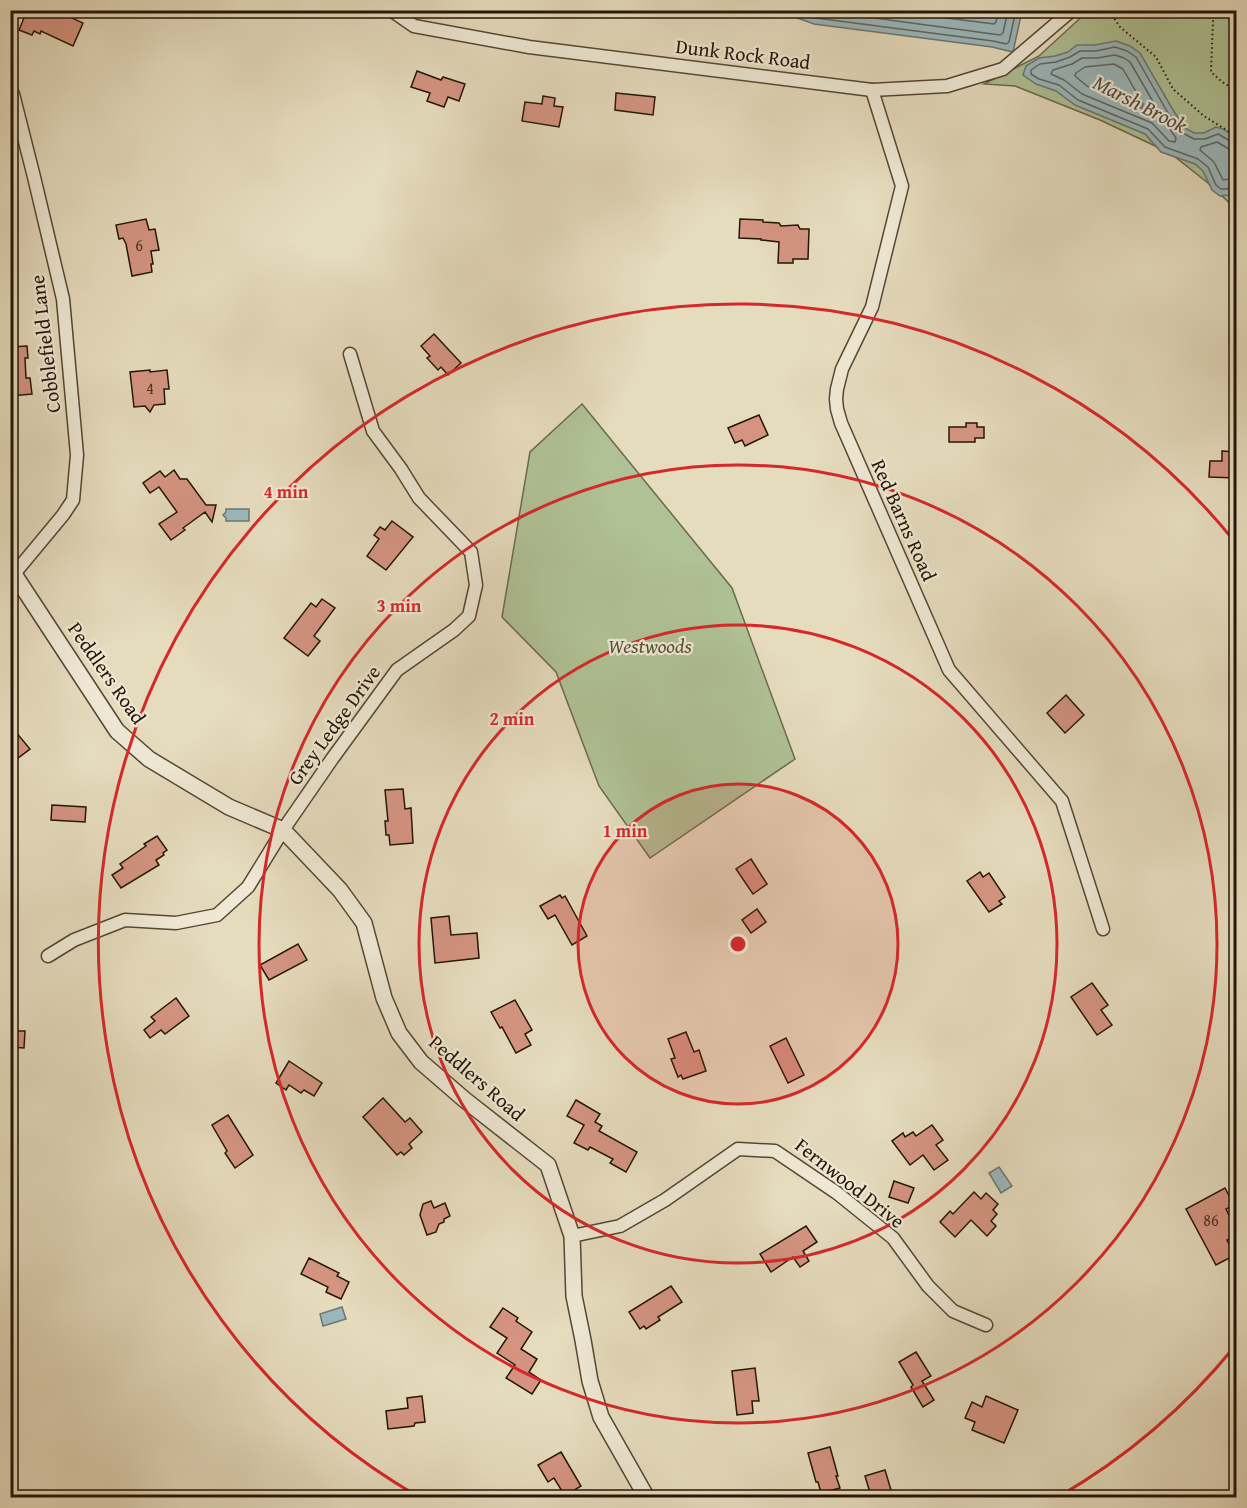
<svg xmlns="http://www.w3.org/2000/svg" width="1247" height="1508" viewBox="0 0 1247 1508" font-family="'Gentium Book Plus',serif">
<rect width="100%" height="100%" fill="#e5dbbd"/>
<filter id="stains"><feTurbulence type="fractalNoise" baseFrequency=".00333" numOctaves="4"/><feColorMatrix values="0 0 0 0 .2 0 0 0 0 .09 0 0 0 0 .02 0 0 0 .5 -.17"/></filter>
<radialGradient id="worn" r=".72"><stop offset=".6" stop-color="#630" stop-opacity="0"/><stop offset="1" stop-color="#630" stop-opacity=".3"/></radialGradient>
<g fill="#afc195" stroke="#6a6b4e" stroke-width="1.5">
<path d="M1088,11H1236V209L1208,183L1170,153L1100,120L1015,86L984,84L1039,56Z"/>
<path d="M582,404L732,588L795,759L650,858L599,786L556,672L502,617L530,452Z"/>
</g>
<g fill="#9bb8bc" stroke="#6c7773" stroke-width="1.5">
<path d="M778,11L1022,10V11L1013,52L992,47L814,24Z"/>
<path d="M1116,41L1130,46L1140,53L1173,110L1185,128L1194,133H1204L1216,127L1223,129L1236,138V190L1229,195L1220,196L1212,190L1203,171L1195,164L1161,152L1145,134L1075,105L1056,91L1036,84L1023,75L1026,66L1039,58L1055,56L1068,52L1077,45H1095Z"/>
<path d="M226,509H249V521H226V518L223,515L226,512Z"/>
<path d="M999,1167L1012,1186L1001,1193L989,1173Z"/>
<path d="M342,1307L346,1319L323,1326L320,1314Z"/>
</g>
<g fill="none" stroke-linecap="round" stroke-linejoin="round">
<g stroke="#606661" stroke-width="1.5">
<path d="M795,10L816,18L993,41L1006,44L1009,42L1016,10"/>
<path d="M816,10L1000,35L1003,33L1008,10"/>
<path d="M884,10L994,24L996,22L999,10"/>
<path d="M1115,55L1124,58L1130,62L1162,117L1176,138L1175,142L1169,141L1152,123L1082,94L1064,80L1051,74L1053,70L1072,64L1082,58H1097Z"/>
<path d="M1114,64L1123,69L1143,104L1142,108H1139L1087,86L1075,76L1076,73L1085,67Z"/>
<path d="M1236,143L1232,142L1218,134L1205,139H1194L1181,132L1168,113L1136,57L1127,51L1115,47L1096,51H1080L1070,57L1056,62L1040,64L1031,70V74L1039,79L1059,85L1078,100L1148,129L1165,147L1198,159L1208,167L1216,185L1221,189H1227L1232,186L1236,185"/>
<path d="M1236,150L1229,149L1217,142L1201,147L1200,150L1214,162L1223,180L1236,178"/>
</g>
</g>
<g fill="#d49481" stroke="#251506" stroke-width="1.5">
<path d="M10,10H55L83,23L73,46L41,31L40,34L34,31L32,35L19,30L24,18L10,12Z"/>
<path d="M417,71L441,80L443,77L465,84L459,101L448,97L444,107L427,101L430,93L411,87Z"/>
<path d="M616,93L655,97L653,115L615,110Z"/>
<path d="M543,96L555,98L554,106L563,107L559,127L522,121L525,102L542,104Z"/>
<path d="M146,219L149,230L155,229L159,250L151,251L153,264H151L152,272L132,276L126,244L123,238L119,239L116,225Z"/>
<path d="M740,219L763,220V222L779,223L781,226L798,225L800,229H809L808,259H793V263H778L779,242L761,240V239L739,238Z"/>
<path d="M434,334L461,363L448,375L441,367L438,370L427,358L430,356L421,346Z"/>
<path d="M27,346L28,358H25L26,378H30L32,394L10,396V347Z"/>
<path d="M150,370V372L167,370L169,389H164L165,404L154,405L150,412L145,406L134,407L130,372Z"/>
<path d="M759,415L768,435L745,446L742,440L735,443L728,428Z"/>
<path d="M966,423H977V427H984V438H975V442H949V427H966Z"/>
<path d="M1222,451L1236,452V478L1209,477L1210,461H1222Z"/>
<path d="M174,470L180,479H187L206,505H216L212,522L205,512L183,528L185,530L171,540L159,524L177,512L159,487L150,493L143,483L160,471L165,477Z"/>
<path d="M392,521L413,537L386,570L367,556L379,539L374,535L380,527L385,530Z"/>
<path d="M322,599L335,608L314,636L320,641L308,656L284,638L311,603L316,607Z"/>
<path d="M1066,695L1084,715L1065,733L1047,713Z"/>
<path d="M10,725L30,749L10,764Z"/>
<path d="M403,789L405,809L411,808L413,843L390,845L389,835H386L385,821H388L385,790Z"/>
<path d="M52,805L86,807L85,822L51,820Z"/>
<path d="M157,836L167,850L163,853L164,855L156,860L159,865L121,888L112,875L123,868L120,864L146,846L144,844Z"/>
<path d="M751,859L767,884L753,894L736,869Z"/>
<path d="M980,872L983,877L989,873L1005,897L999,901L1002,904L989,912L967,881Z"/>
<path d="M560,895L562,898L565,896L587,936L572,945L555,915L548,919L540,906Z"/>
<path d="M757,909L766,922L751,933L742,920Z"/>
<path d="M449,916L451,935L477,933L479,958L435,963L431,918Z"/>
<path d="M298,944L307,960L269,980L260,965Z"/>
<path d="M1092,983L1108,1005L1101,1010L1112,1025L1097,1035L1071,997Z"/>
<path d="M176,998L189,1016L165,1034L161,1030L150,1038L144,1030L155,1021L151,1017Z"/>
<path d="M515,1000L532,1030L525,1034L531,1045L516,1053L502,1027L500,1028L491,1012Z"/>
<path d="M10,1031H25L24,1048L10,1047Z"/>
<path d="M686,1032L694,1052L699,1050L706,1071L683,1079L681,1075L678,1077L671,1059L675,1058L668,1039Z"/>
<path d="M786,1038L804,1075L788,1083L770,1046Z"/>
<path d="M289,1061L322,1083L314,1096L304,1090L301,1093L289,1085L286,1090L276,1083Z"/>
<path d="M383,1098L405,1122L410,1118L422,1132L409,1144L412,1148L404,1155L401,1152L397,1155L363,1117Z"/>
<path d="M576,1100L600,1114L595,1122L602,1126L599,1131L637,1152L626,1172L610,1163L613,1159L590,1147L588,1150L574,1143L584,1125L567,1116Z"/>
<path d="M228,1115L253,1155L235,1168L225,1153L227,1151L212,1125Z"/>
<path d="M932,1125L943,1140L936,1145L948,1160L934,1170L923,1155L910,1165L892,1141L903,1133L905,1137L913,1132L916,1136Z"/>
<path d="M894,1181L914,1188L908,1203L889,1197Z"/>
<path d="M1225,1188L1234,1205L1226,1209L1236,1229V1236L1227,1240L1235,1255L1216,1265L1186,1209Z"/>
<path d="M974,1192L981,1199L986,1193L998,1204L993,1210L997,1214L991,1221L996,1226L987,1236L971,1220L955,1237L940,1222L950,1211L953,1214Z"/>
<path d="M431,1201L434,1208L445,1203L450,1216L444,1219V1222L439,1224L436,1232L427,1235L420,1215L423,1204Z"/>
<path d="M806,1226L817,1242L803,1251L809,1261L800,1267L793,1257L771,1272L760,1254Z"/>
<path d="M309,1258L339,1273L337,1276L349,1282L341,1299L326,1292L328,1287L301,1274Z"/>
<path d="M671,1286L682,1302L658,1317L660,1320L646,1329L644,1326L640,1329L629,1312Z"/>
<path d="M503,1308L518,1318L516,1321L532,1332L521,1349L537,1359L529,1372L541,1380L532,1394L506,1378L515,1365L497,1353L507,1338L490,1327Z"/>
<path d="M916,1352L931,1376L922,1381L934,1400L923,1407L911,1387L913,1385L899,1362Z"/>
<path d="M755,1368L759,1401H752L753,1413L737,1415L732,1371Z"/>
<path d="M422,1396L425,1422L415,1423L414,1426L388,1429L386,1411L408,1408L407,1398Z"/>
<path d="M986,1396L1018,1410L1004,1443L972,1430L975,1422L965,1418L972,1402L982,1407Z"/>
<path d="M830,1447L838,1476H836L840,1488L821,1493L818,1482H816L808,1453Z"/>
<path d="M561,1452L581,1486L565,1496L554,1478L548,1482L538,1465Z"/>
<path d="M885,1470L891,1490L871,1496L865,1476Z"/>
</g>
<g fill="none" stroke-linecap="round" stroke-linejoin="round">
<defs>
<g id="minor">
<path d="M391,10L414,26L529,47L872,90L947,86L1003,69L1072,10"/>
<path d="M872,90L902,186L872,307L842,369L837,389L836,399L837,409L841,423L949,670L1062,801L1103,929"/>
<path d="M13,94L34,177L63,299L77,455L73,500L63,515L14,574"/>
<path d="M48,956L74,940L125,920L176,923L217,915L248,887L283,830L332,759L397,670L454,630L469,616L476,585L471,552L419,498L401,469L373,431L350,354"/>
<path d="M572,1236L620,1226L665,1200L738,1149L775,1151L837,1193L893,1238L928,1286L953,1311L986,1325"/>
</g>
<path id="tertiary" d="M10,571L14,574L117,731L149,759L229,807L283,830L340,890L364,923L384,998L399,1033L421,1062L465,1100L548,1165L572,1236L574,1296L583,1340L590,1381L601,1417L647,1498"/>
</defs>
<use href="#minor" stroke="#554634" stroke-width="15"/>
<use href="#tertiary" stroke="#554634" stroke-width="18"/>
<g stroke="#251506" stroke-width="2" stroke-dasharray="1.5 3" stroke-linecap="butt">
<path d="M1113,10L1114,18L1120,27L1156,57L1173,89L1204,116L1236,136"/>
<path d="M1204,10L1213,21L1211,72L1221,81L1236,91"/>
</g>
<use href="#minor" stroke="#eee8d4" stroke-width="12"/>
<use href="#tertiary" stroke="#eee8d4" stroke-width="15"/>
</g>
<circle cx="738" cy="944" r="160" fill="#d62828" fill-opacity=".12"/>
<g fill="none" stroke="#d62828" stroke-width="3">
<circle cx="738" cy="944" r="160"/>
<circle cx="738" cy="944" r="319"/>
<circle cx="738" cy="944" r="479"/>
<path d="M1235 1346A639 639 0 0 1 1058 1497M419 1497A639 639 0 1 1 1235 542"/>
</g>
<g text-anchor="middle" stroke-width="4.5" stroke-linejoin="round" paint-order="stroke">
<g font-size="16" fill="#513525">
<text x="139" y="251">6</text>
<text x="150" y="394">4</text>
<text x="1211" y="1226">86</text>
</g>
<g font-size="20" fill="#251506" stroke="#eee8d4">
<text transform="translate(743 54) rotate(7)" y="7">Dunk Rock Road</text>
<text transform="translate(45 344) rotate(-97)" y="7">Cobblefield Lane</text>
<text transform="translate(904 520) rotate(66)" y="7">Red Barns Road</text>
<text transform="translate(107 673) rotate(55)" y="7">Peddlers Road</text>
<text transform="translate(334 725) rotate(-54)" y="7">Grey Ledge Drive</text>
<text transform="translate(477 1078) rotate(41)" y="7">Peddlers Road</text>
<text transform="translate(850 1183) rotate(38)" y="7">Fernwood Drive</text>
</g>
<g font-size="20" font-style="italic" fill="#555138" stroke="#eee8d4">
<text x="650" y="653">Westwoods</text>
</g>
<g font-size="21" font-style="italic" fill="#4e4e46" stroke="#eee8d4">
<text transform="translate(1140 104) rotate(27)" y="7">Marsh Brook</text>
</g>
</g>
<circle cx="738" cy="944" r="9" fill="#d62828" stroke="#eee8d4" stroke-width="3"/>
<g font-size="18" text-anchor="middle" font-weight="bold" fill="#d62828" stroke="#eee8d4" stroke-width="4.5" stroke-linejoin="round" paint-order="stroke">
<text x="286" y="498">4 min</text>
<text x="399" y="612">3 min</text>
<text x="512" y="725">2 min</text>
<text x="625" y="837">1 min</text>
</g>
<rect width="1247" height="1508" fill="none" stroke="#e5dbbd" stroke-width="36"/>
<rect x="12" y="12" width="1223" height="1484" fill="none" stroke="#251506" stroke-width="3"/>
<rect x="18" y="18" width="1211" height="1472" fill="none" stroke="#251506" stroke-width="1.5"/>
<rect width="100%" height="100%" filter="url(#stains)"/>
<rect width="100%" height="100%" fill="url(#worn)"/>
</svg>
